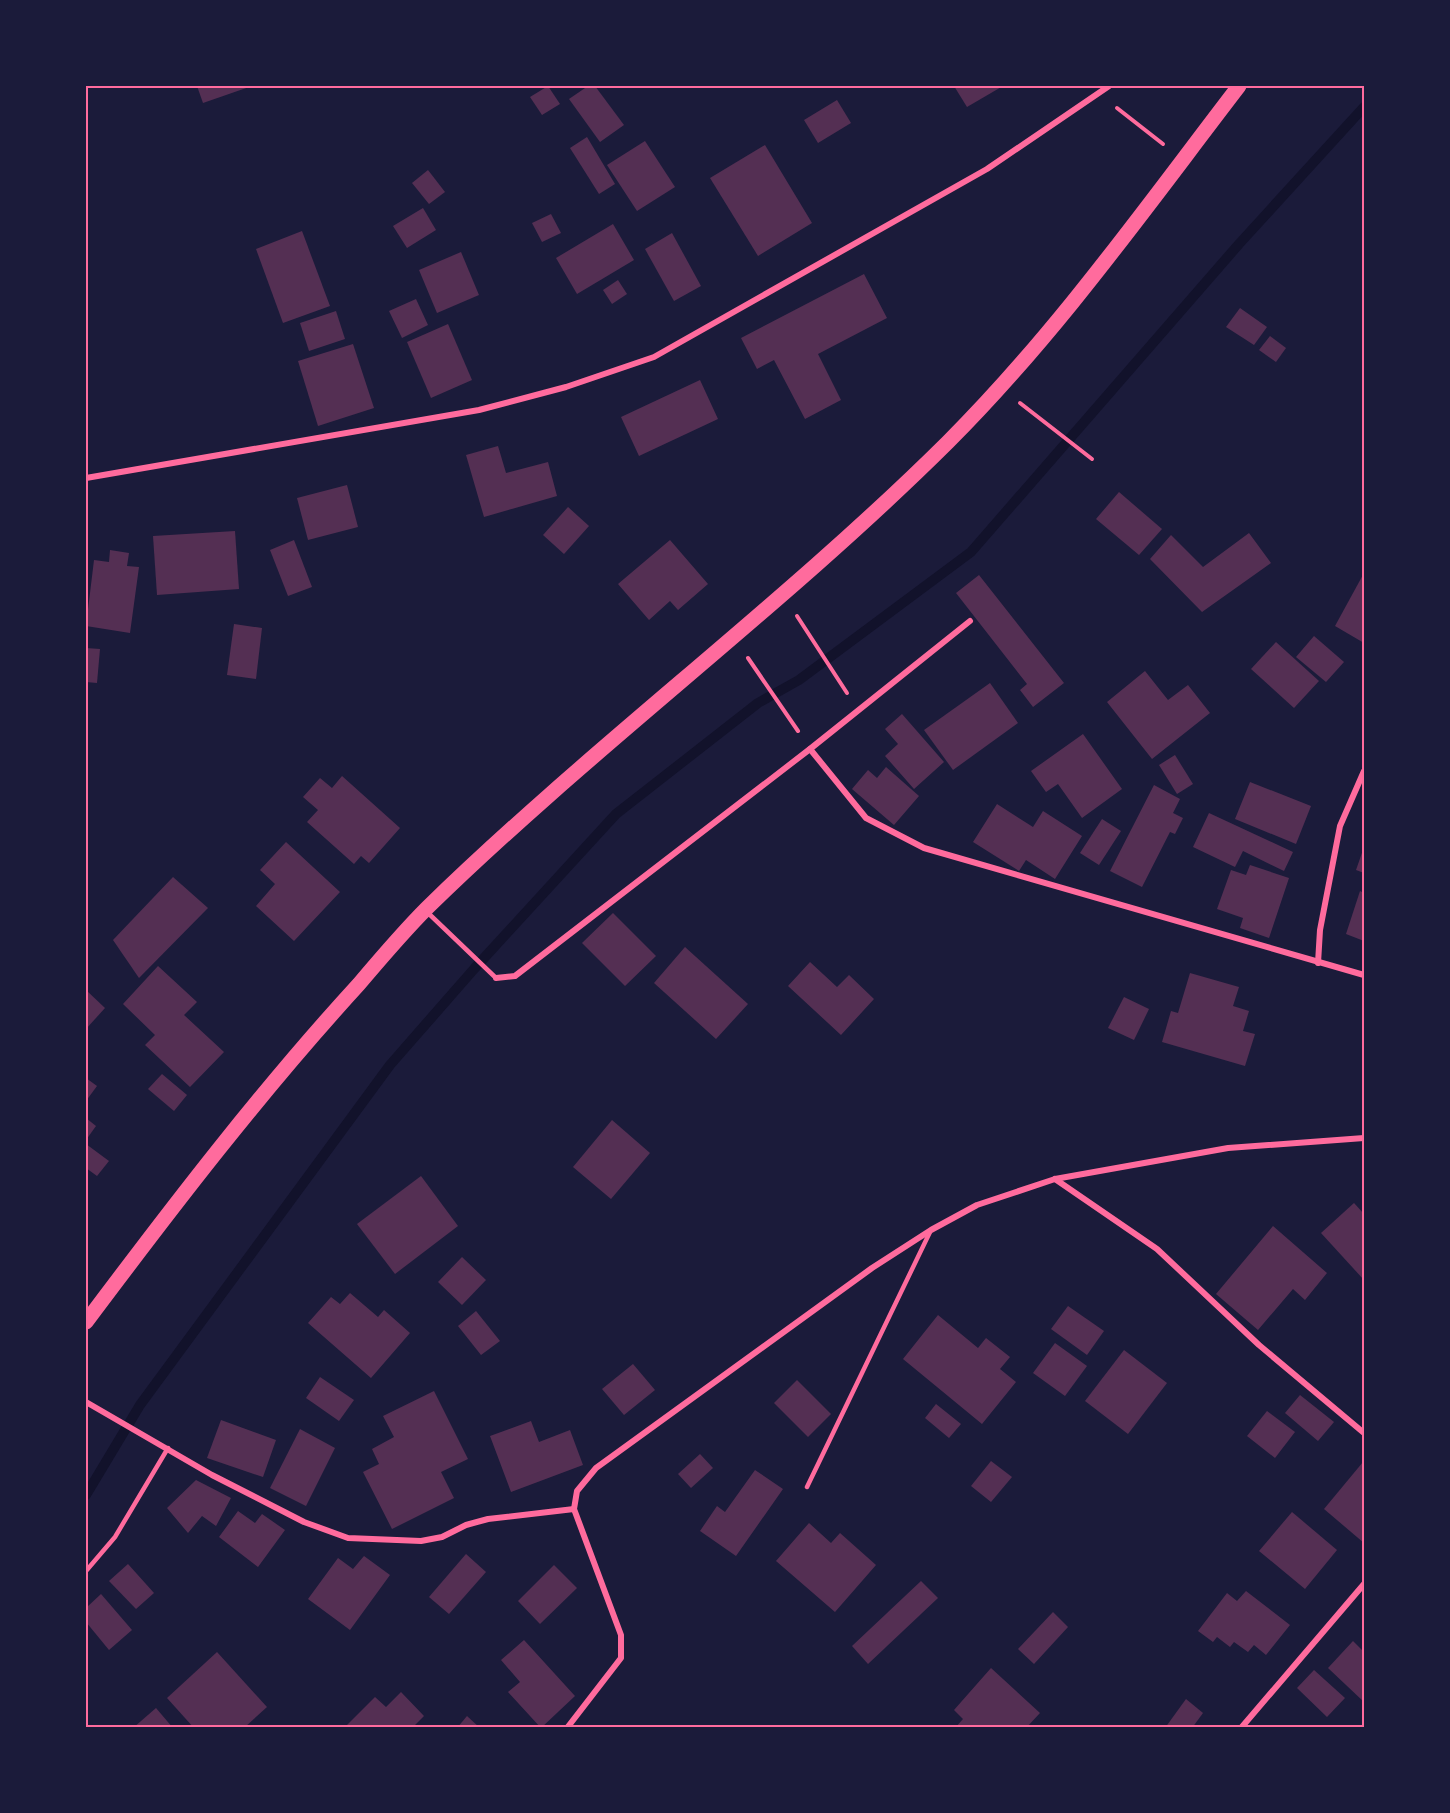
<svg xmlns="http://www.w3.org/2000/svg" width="1450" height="1813" viewBox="0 0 1450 1813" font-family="Commissioner,sans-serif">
<rect width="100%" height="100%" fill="#1b1b3a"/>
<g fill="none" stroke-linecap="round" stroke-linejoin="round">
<path stroke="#12122b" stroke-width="10" d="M86,1495L140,1405L390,1065L474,969L616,814L758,703L799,680L971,552L1239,244L1364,107"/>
</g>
<g fill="#542f53">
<path d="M197,86H252L203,103Z"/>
<path d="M548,86L560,104L542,115L530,97Z"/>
<path d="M588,86H595L624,125L600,142L569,99Z"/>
<path d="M954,86H1003L967,107Z"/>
<path d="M837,100L851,123L818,143L804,120Z"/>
<path d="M587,137L615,184L599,194L570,148Z"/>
<path d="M645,141L675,187L637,211L607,165Z"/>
<path d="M765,145L812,223L758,256L710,178Z"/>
<path d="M428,170L445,192L429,204L412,183Z"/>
<path d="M423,208L436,230L407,248L393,226Z"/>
<path d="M551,214L561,233L542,242L532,223Z"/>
<path d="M613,224L634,260L577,294L556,258Z"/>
<path d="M302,231L330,306L283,323L256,249Z"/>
<path d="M672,233L701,286L674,301L645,249Z"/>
<path d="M461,252L479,295L437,313L419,270Z"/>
<path d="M864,274L887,318L818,354L841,400L805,419L774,360L757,369L741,338Z"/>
<path d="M618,280L627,294L612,304L603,290Z"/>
<path d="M416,299L428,325L402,338L389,311Z"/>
<path d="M1240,308L1267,327L1254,345L1226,327Z"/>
<path d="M336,311L345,339L309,351L300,323Z"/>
<path d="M448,324L472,380L431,398L407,342Z"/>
<path d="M1270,336L1286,348L1276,362L1259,350Z"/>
<path d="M353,344L374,408L318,426L298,361Z"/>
<path d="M700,380L718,419L639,456L621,417Z"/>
<path d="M498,446L506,473L548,462L557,496L484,517L466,455Z"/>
<path d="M347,485L358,527L308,540L297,498Z"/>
<path d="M1119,492L1162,529L1139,555L1096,519Z"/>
<path d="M568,507L589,526L564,554L543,535Z"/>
<path d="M235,531L239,589L157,595L153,536Z"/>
<path d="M1249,533L1271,563L1202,612L1150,559L1171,535L1203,567Z"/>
<path d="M294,540L312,587L288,596L270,550Z"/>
<path d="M670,540L708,584L678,610L670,601L649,620L618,584Z"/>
<path d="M110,550L129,553L127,566L139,567L130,633L86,626L94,560L109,562Z"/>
<path d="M1364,573V643L1335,626Z"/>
<path d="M979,575L1064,683L1033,707L1020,690L1027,684L956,593Z"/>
<path d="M234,624L262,628L256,679L227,675Z"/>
<path d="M1314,636L1344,662L1326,682L1296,657Z"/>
<path d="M1276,642L1319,681L1294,708L1251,669Z"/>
<path d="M86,648L100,649L97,683L86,682Z"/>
<path d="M1145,671L1168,700L1188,685L1210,713L1152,759L1107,702Z"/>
<path d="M990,683L1018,723L953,770L924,730Z"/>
<path d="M902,714L944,762L914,789L885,756L898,744L885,729Z"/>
<path d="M1083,734L1122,789L1082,818L1058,784L1046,792L1031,771Z"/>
<path d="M1175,755L1193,784L1177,794L1159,765Z"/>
<path d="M886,767L919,796L894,825L852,789L868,770L877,778Z"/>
<path d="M342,776L400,828L369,863L361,856L354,864L307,822L318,810L303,797L320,778L332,788Z"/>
<path d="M1250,782L1311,806L1296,844L1235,819Z"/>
<path d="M1154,785L1180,799L1173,813L1183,818L1175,834L1170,832L1142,887L1110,871Z"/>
<path d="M997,804L1033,827L1043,811L1082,836L1055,879L1026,860L1019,871L973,842Z"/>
<path d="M1209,813L1293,852L1284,871L1243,851L1235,867L1193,847Z"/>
<path d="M1102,819L1121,831L1099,865L1080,853Z"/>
<path d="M286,842L340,892L294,941L256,906L275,884L260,870Z"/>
<path d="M1364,847V873L1356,870Z"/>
<path d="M1250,865L1289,878L1269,938L1240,928L1243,918L1217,909L1231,870L1246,875Z"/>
<path d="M173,877L208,908L139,978L113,940Z"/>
<path d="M1360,891L1364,893V941L1346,934Z"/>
<path d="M613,913L656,956L625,986L582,943Z"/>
<path d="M685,947L748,1004L716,1039L654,983Z"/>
<path d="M810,962L837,987L849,975L874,999L841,1035L788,986Z"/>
<path d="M158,966L197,1002L184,1015L224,1052L190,1087L145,1045L155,1035L123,1004Z"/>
<path d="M1190,973L1239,987L1233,1006L1249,1011L1243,1031L1255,1034L1245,1066L1162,1042L1171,1011L1178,1013Z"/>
<path d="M86,990L105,1008L86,1029Z"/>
<path d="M1124,997L1149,1009L1134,1040L1108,1028Z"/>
<path d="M162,1074L187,1095L174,1111L148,1089Z"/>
<path d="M86,1078L97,1086L86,1101Z"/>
<path d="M86,1118L96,1126L86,1140Z"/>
<path d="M612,1120L650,1153L611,1199L573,1167Z"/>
<path d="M86,1144L109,1161L97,1176L86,1168Z"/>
<path d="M421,1176L458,1226L395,1274L357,1224Z"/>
<path d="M1354,1203L1364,1214V1280L1321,1233Z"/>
<path d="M1273,1226L1327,1273L1305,1300L1293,1289L1258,1330L1216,1294Z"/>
<path d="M462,1257L486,1280L462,1305L438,1282Z"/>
<path d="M350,1293L378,1317L384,1310L410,1333L371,1378L308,1323L331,1297L340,1304Z"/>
<path d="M1068,1306L1104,1331L1087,1355L1051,1329Z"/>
<path d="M476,1311L500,1341L481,1355L458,1326Z"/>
<path d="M938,1315L978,1348L986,1338L1010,1357L1000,1369L1016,1382L982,1424L903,1359Z"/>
<path d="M1055,1343L1087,1366L1065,1396L1033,1373Z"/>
<path d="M1124,1350L1167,1383L1128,1434L1085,1401Z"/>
<path d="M633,1364L655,1390L624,1415L602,1389Z"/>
<path d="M320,1377L354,1400L339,1421L306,1398Z"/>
<path d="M797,1380L831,1414L808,1437L774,1403Z"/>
<path d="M434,1391L468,1459L441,1472L454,1498L392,1529L363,1472L379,1464L372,1449L394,1437L383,1416Z"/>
<path d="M1300,1395L1334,1422L1318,1441L1285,1413Z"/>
<path d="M936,1404L961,1424L949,1438L925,1418Z"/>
<path d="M1267,1411L1295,1432L1275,1458L1247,1436Z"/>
<path d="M221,1420L276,1440L263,1477L207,1458Z"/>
<path d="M531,1421L539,1442L570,1430L583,1465L511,1492L490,1436Z"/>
<path d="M300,1429L335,1448L306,1506L270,1488Z"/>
<path d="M700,1454L713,1468L691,1488L678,1474Z"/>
<path d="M991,1461L1012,1477L991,1502L971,1486Z"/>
<path d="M1363,1462L1364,1463V1543L1324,1509Z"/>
<path d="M755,1470L783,1489L736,1556L700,1531L717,1506L725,1512Z"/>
<path d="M196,1480L231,1498L216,1526L202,1516L188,1533L167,1508Z"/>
<path d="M238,1511L255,1523L262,1514L285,1530L258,1567L219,1537Z"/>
<path d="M1292,1512L1337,1550L1305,1589L1259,1551Z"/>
<path d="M809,1523L831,1543L840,1533L876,1565L835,1612L776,1561Z"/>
<path d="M466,1554L486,1572L449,1614L429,1597Z"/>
<path d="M364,1556L390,1575L350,1630L308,1599L338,1558L353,1569Z"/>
<path d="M128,1564L154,1593L136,1609L109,1581Z"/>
<path d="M554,1565L577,1588L540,1624L518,1601Z"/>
<path d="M921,1581L938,1598L868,1664L852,1646Z"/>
<path d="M1246,1591L1290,1625L1266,1655L1254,1645L1248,1652L1234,1642L1230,1647L1217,1637L1213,1642L1198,1631L1227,1593L1237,1601Z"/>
<path d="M101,1594L132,1630L109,1650L86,1622V1608Z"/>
<path d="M1053,1612L1068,1627L1034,1664L1018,1649Z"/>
<path d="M524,1640L575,1696L541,1728L508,1692L520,1682L501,1660Z"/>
<path d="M1353,1641L1364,1652V1702L1328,1668Z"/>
<path d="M217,1652L267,1707L244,1728H194L167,1698Z"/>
<path d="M991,1668L1040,1713L1026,1728H955L963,1719L954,1710Z"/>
<path d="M1314,1670L1345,1698L1327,1717L1297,1688Z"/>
<path d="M401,1692L424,1716L412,1728H344L375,1697L386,1707Z"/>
<path d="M1186,1699L1203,1713L1192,1728H1165Z"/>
<path d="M156,1708L173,1728H133Z"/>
<path d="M467,1716L480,1728H457Z"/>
</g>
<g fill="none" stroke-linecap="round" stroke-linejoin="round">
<g stroke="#ff6b9d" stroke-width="4">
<path d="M1117,108L1163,144"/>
<path d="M1020,403L1092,459"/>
<path d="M797,616L847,693"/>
<path d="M748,658L798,731"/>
</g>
<g stroke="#ff6b9d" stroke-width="4.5">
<path d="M426,911L496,978"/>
<path d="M807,1487L930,1232"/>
<path d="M86,1571L115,1537L168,1448"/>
</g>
<g stroke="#ff6b9d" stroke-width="6">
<path d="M86,478L479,410L566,387L654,357L987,169L1109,86"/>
<path d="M810,749L866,818L924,848L1364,975"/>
<path d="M1318,963L1320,930L1340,826L1364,771"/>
<path d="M496,978L515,976L810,749L970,621"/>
<path d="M1055,1179L1157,1249L1259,1345L1364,1433"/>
<path d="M86,1402L212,1475L304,1522L348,1538L421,1541L442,1537L466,1525L488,1519L574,1509"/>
<path d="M567,1728L621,1658V1635L574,1509L577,1491L596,1468L872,1268L931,1230L977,1205L1055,1179L1228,1148L1364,1138"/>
<path d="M1241,1728L1364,1584"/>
</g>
<path stroke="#ff6b9d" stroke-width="15" d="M86,1322C173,1206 261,1091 359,984C381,958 403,932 427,908C594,745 783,606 948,442C1057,333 1146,207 1239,86"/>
</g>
<rect width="1450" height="1813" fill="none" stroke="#1b1b3a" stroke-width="174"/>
<rect x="87" y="87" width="1276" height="1639" fill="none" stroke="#ff6b9d" stroke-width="2"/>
</svg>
